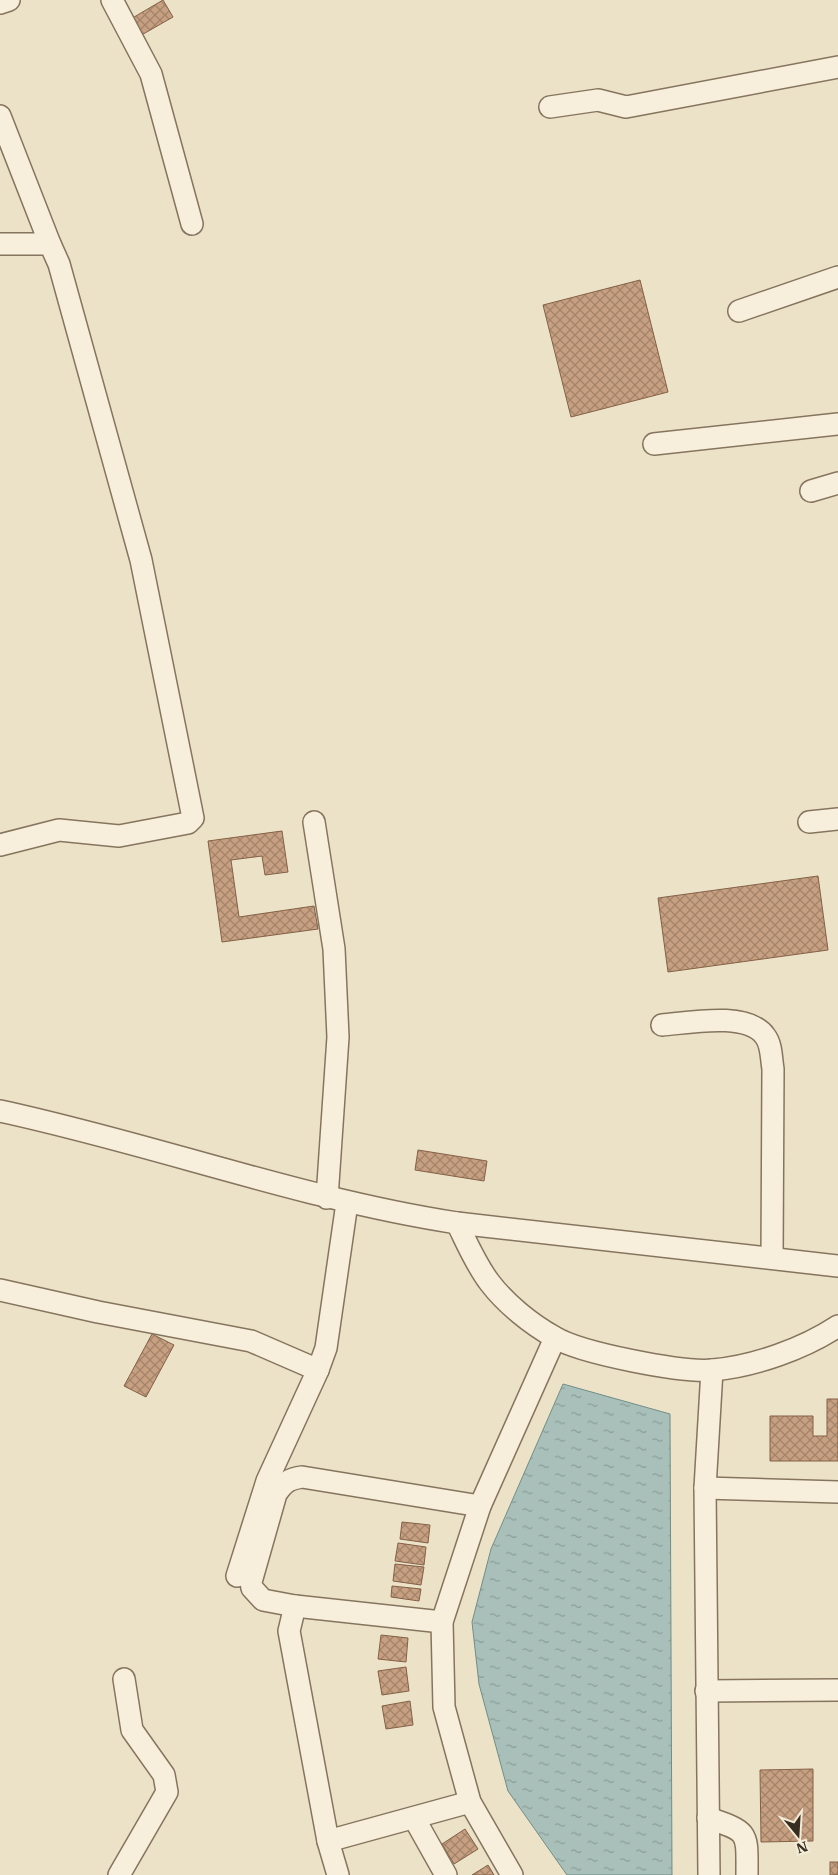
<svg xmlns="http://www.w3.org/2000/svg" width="838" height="1875" viewBox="0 0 838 1875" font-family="'IBM Plex Serif',serif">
<defs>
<pattern id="water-ripples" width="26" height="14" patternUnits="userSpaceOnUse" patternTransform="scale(1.25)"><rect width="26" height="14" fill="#a9c0ba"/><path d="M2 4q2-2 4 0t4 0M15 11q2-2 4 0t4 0" fill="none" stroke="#8b9c97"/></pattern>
<pattern id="building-cross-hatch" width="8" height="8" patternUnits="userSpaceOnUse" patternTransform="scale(1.25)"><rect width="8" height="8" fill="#c7a081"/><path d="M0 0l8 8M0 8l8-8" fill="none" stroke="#a38369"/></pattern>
</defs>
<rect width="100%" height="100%" fill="#ebe2c8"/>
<path fill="url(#water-ripples)" stroke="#708e87" d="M563,1384L670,1414L672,1875H567L508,1791L479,1684L472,1622L491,1549Z"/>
<g fill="url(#building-cross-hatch)" stroke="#846146">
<path d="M163,0L173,17L138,37L129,20Z"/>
<path d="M640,280L668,392L571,417L543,305Z"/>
<path d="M282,831L288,872L265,875L262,856L231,860L239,917L314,906L318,929L222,942L208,841Z"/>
<path d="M818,876L828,950L668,972L658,898Z"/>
<path d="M418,1150L487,1161L484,1181L415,1170Z"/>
<path d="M152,1334L174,1345L146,1397L124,1386Z"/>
<path d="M827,1399H838V1461H770V1416H813V1436H827Z"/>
<path d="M402,1522L430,1525L428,1543L400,1539Z"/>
<path d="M398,1543L426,1547L424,1565L395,1561Z"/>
<path d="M395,1564L424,1567L421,1585L393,1581Z"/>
<path d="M392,1586L421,1589L419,1601L391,1597Z"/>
<path d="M381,1635L408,1638L406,1662L378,1659Z"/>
<path d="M406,1667L409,1691L382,1695L378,1671Z"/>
<path d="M410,1701L413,1725L386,1729L382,1706Z"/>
<path d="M813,1769V1841L761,1842L760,1770Z"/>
<path d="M465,1829L478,1849L454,1864L442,1844Z"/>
<rect x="830" y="1862" width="8" height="13"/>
<path d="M488,1865L494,1875H472Z"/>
</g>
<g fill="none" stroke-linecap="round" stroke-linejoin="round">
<defs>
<g id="minor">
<path d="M112,0L151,74L192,224"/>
<path d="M0,3L9,0"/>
<path d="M550,107L598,100L626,107L838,67"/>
<path d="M0,116L50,244"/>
<path d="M0,244H50L59,264L141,560L193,818L188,823L119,836L59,830L0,845"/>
<path d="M739,311L838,277"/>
<path d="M654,444L838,424"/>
<path d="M811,491L838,483"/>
<path d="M314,822L334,949L338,1037L327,1198"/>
<path d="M809,822L838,819"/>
<path d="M662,1025C688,1023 747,1011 765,1036C772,1045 771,1058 773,1069L772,1258"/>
<path d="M0,1111C154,1144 301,1199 457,1223L838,1266"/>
<path d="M457,1223C467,1243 476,1265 490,1283C506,1304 531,1324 554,1337C580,1353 682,1373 713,1370C755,1366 803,1349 838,1326"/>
<path d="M0,1290L98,1312L251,1341L318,1370"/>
<path d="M705,1488L838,1492"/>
<path d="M237,1576L267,1481L318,1370L326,1348L347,1203"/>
<path d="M295,1606L289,1631L328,1841L338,1875"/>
<path d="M442,1622L295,1606L263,1600L252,1588L251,1582L276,1494C284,1482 289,1479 302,1477L480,1506"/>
<path d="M706,1691L838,1690"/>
<path d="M414,1818L446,1875"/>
<path d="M708,1818C750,1832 747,1832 747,1875"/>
<path d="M328,1841L470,1802"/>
<path d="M119,1875L167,1792L164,1775L132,1730L124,1679"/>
<path d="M512,1875L470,1802L444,1707L442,1622L480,1506L555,1338"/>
<path d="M709,1875L705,1488L712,1370"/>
</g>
</defs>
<use href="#minor" stroke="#86755e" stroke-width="24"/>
<use href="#minor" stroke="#f7efdb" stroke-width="21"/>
</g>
<g transform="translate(798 1835) rotate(162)" stroke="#f3ecd7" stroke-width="4" paint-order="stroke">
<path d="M0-4L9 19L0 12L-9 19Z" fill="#382d21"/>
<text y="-8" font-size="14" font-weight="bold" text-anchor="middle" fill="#382d21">N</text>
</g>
</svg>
